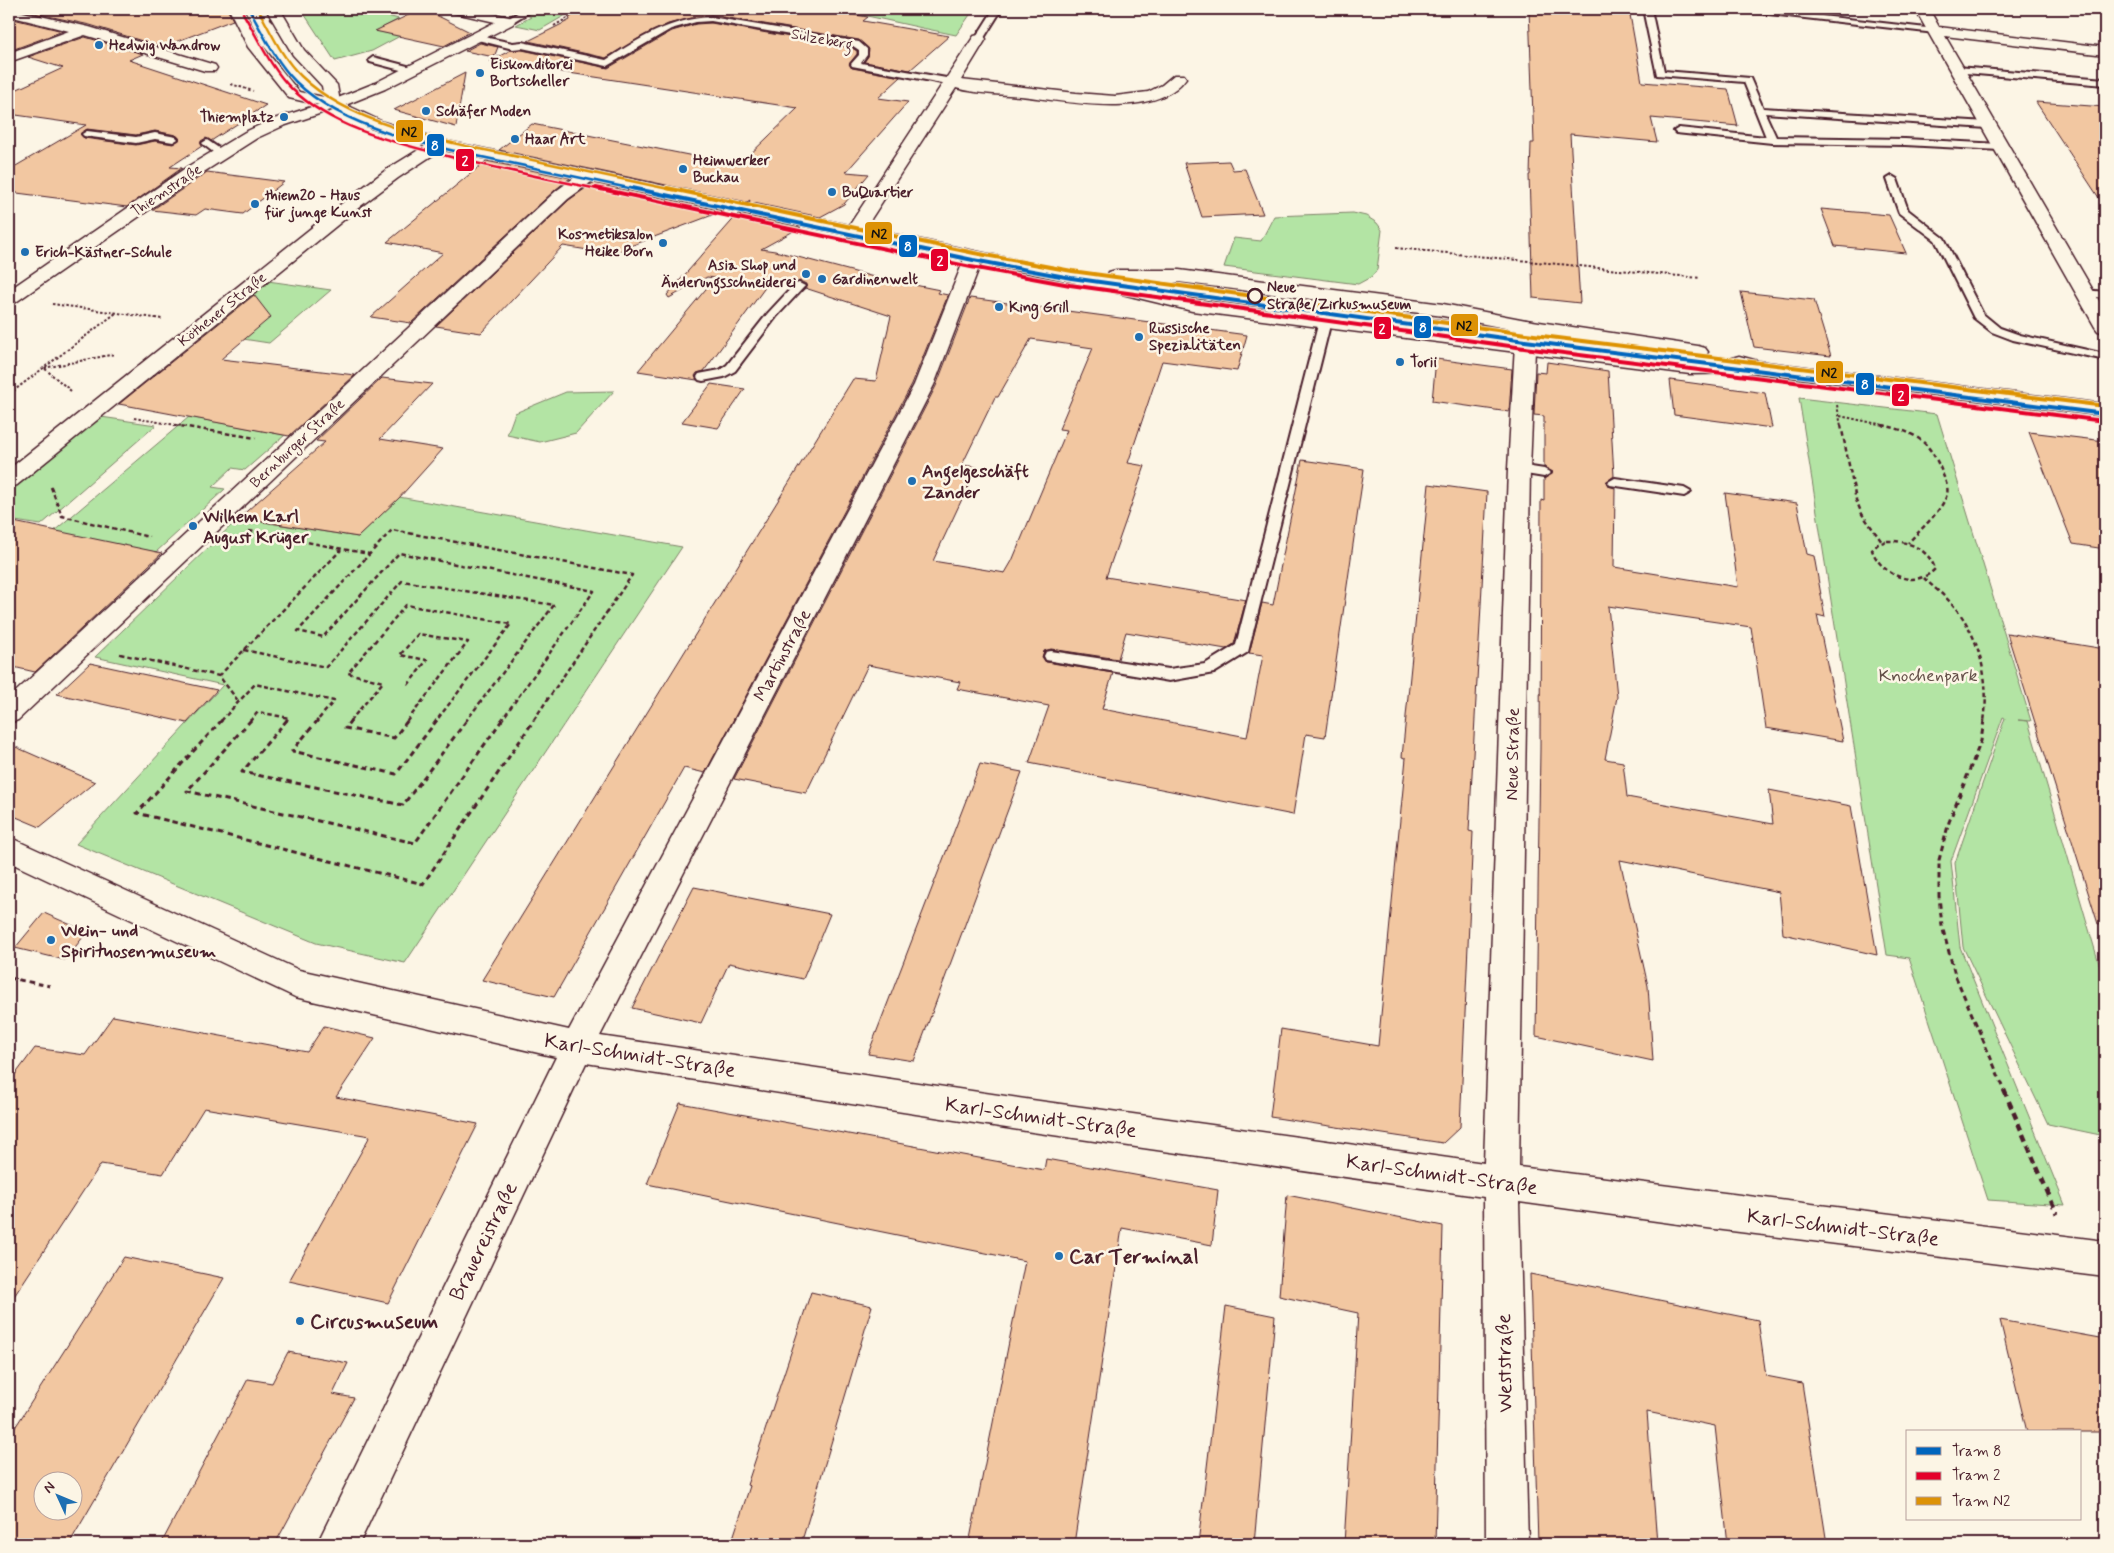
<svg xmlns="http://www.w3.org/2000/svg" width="2114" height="1553" viewBox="0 0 2114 1553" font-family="Mynerve,sans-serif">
<rect width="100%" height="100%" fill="#fcf5e5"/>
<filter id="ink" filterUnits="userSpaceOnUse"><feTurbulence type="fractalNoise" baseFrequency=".02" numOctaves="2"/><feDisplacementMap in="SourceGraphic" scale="10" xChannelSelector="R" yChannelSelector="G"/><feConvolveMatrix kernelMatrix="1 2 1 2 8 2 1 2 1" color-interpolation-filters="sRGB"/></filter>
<g filter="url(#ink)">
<g fill="#b3e4a4" stroke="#7e8268">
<path d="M301,9H400L387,16L399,19L376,31L400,36L372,51L335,61Z"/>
<path d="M539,9H576L540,30L516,25L531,17L527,15Z"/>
<path d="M830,9H974L956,35C914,27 873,16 830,9Z"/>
<path d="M1353,213L1366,216L1377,223L1382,230L1377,270L1371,277L1358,284L1224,267L1234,238L1261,241L1274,216Z"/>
<path d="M268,281L331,290L269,343L204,333Z"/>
<path d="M614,391L576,433L540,442L507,435L515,413L566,392Z"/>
<path d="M1799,398L1937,414L2031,721L2018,720L2028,721L2105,984V1136L2048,1124L1963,947L1955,863L2005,718L2003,717L1951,861L1960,947L2065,1205L1988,1200L1909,958L1887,955Z"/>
<path d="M101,417L156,425L41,525L9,520V493Z"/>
<path d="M189,417L285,435L245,470L232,468L212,487L225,489L156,552L53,532Z"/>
<path d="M399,497L682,547L405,963L316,943L76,844L223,685L95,657L239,518L358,537Z"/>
</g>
<g fill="#f2c7a1" stroke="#4a1f2b" fill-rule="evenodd">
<path d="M16,9H227L233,20L162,47L90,25Z"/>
<path d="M421,9H424L470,32L444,46L375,31Z"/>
<path d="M566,9H819L868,17L863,21L949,36L910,70L864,62L868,56L869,49L859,40L711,15L696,17L668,24L643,36L606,58L528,41L570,20Z"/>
<path d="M1529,9H1629L1642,82L1728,89L1738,126L1651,118L1657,142L1570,134L1580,303L1533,298L1529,175H1530L1531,143H1534Z"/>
<path d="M9,18L63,31L9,51Z"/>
<path d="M711,23L852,48L857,51V54L849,64L852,68L901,77L878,98L908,102L846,172L869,174L844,204L820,217L749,202L750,200L747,202L499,150L532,124L739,165L798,108L490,61L511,50H522L608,68L672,31L696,24Z"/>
<path d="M85,37L143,54L129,60L266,105L211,141L206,138L201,141L202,146L170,167L182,168L127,207L9,192V170L86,125L9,114V93L63,68L28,57ZM87,129L136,135L155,131L176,135L180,139L173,144L155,141L136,145L84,138L80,134Z"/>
<path d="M480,43L498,47L494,57L465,51Z"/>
<path d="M465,73L456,127L394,110Z"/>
<path d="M2036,102L2105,107V207Z"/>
<path d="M486,161L570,178L555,190L411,323L371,317L443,253L387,242Z"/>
<path d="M1229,161L1233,170L1245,169L1263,214L1202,217L1184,163Z"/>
<path d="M207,172L284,182L243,214L205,209L196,215L152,210Z"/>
<path d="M593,183L723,211L625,248L613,254L563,246L481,333L436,326L569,200Z"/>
<path d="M1821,209L1889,215L1906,253L1835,246Z"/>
<path d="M738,214L801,227L761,249L775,251L874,277L940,290L938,293L948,295L912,384L705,773L684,768L554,997L482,980L853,379L876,381L891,316L805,288L806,284L800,281L792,284L772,278L704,371L697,373L695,376L697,380L638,371L715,278L707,277L669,298L667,295Z"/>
<path d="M1741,292L1814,300L1831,356L1754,347Z"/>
<path d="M254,295L271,317L221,359L355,375L289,436L119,404Z"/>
<path d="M970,298L1247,335L1237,371L1162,361L1128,463L1145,466L1106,577L1246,600L1234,644L1226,649L1126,632L1118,659L1051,649L1044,651L1042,657L1046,662L1113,673L1102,709L1247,737L1263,655L1249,653L1262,603L1273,605L1302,460L1364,469L1325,737L1306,734L1293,815L1029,763L1049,706L957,689L960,682L868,665L806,793L734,779L936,386ZM1031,339L1093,348L1059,429L1067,430L1012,561L1005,573L933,561L977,467L962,465L995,397H998Z"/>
<path d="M1436,359L1512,369L1509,412L1432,401Z"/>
<path d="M1547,362L1608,371L1614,476L1606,482L1608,486L1615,488L1614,567L1738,587L1725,493L1797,503L1807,554L1814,556L1825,617L1817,615L1843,741L1766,728L1751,627L1608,606L1617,697L1605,759L1623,762L1627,797L1773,824L1769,790L1851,806L1877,955L1783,934L1779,892L1620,860L1648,986L1653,1061L1536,1036L1540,749L1541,500L1544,501V479L1553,472L1544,467V416L1534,415L1536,372L1546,373Z"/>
<path d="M382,378L432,384L380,439L443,449L399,498L358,537L239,518L325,442L316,441Z"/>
<path d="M1670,380L1765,393L1772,428L1674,415Z"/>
<path d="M711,384L745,389L718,428L682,422Z"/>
<path d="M2029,432L2105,441V549L2073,544Z"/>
<path d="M1429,484L1487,492L1469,831L1473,832L1460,1127L1443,1143L1270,1117L1281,1029L1378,1046L1406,758L1402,757Z"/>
<path d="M9,521L162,553L35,672L9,666Z"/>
<path d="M2007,633L2105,649V923L2098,924Z"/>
<path d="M90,663L217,690L187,723L57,694Z"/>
<path d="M9,744L95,782L40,827L9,814Z"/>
<path d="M980,764L1022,772L914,1061L868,1054Z"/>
<path d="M694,887L830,914L803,979L729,963L701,1023L632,1008Z"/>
<path d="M44,913L87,932L65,960L15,948Z"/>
<path d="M113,1016L307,1052L324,1026L375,1038L336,1097L478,1124L388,1303L289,1281L370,1136L204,1108L163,1174L101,1164L9,1304V1083L35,1048L85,1055Z"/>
<path d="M680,1103L1044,1170L1046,1159L1218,1190L1212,1245L1122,1228L1074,1544H969L1025,1261L647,1184Z"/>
<path d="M1287,1195L1443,1226L1435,1544H1344L1358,1313L1279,1296Z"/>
<path d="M124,1257L224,1278L69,1544H9V1437ZM42,1480H72V1510H42Z"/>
<path d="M1530,1274L1758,1320L1766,1376L1802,1383L1827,1544H1728L1715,1426L1647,1412L1657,1544H1538Z"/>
<path d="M811,1292L872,1306L801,1544H731L750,1486L747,1485Z"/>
<path d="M1226,1306L1275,1316L1254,1544H1198Z"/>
<path d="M2000,1320L2105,1339V1432H2027Z"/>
<path d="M288,1352L348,1363L333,1394L354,1398L275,1544H161L248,1379L272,1383Z"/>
</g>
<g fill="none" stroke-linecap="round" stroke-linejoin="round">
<defs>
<g id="service">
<path d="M524,9H534L511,23L504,21Z"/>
<path d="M994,9H1002L982,41H976L975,39Z"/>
<path d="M1643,9H1651L1664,71L1750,78L1763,108L1987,122L1992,125L1987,128L1765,113L1776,137L1905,139L2000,144L2005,147L2000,150L1905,145L1772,143L1676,133L1674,131L1679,128L1766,137L1744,82L1657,75Z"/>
<path d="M1739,9H1762L1935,29L1939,31L1935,33L1743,11Z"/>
<path d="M711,17L859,42L867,49V55L861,63L952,79L956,82L952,85L852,66L851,64L859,55V50L853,46L711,21L696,22L671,29L607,66L522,48L513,49L470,38L474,35L513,43L522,42L606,60C640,38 670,19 711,17Z"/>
<path d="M373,57L415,68L416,70L412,73L370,62L369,60Z"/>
<path d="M1957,67L2105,79V85L1954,72L1953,70Z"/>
<path d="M87,131L136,137L155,133L176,137L178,139L173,142L155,139L136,143L84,136L82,134Z"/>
<path d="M207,140L223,151V155H217L204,145L202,143Z"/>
<path d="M1892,176L1897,179L1908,210L1944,238L1983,314L2000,328L2020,335L2105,354V360L2013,340L1992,332L1974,318L1935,240L1899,213L1887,179Z"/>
<path d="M1100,276L1738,360L1744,364L1738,368L1096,281L1095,279L1096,277Z"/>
<path d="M799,283L805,286L803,288L776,317L735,371L724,377L703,381L699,380L697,377L699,374L720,370L727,365L768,313L795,284Z"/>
<path d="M2085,290L2105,292V298L2081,295L2079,293Z"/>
<path d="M1325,318L1331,321L1248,652L1214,673L1169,681L1046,660L1044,656L1046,652L1051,651L1169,669L1205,664L1236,645L1319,321Z"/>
<path d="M1519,465L1544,469L1551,473L1544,477L1514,472L1513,469Z"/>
<path d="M1615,478L1684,488L1691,492L1684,496L1610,485L1608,482Z"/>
</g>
<g id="minor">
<path d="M9,9L89,27L215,65L217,68L215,71H205L85,35L9,62V53L69,31L9,16Z"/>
<path d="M449,9H473L513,18L515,21L513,24L385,89L343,106L283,126L257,138L199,175L16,302L9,304V290L187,167L245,132L271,120L333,100L375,83L495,22L451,12Z"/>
<path d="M1915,9H1929L1939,27L2105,47V55L1945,36L2105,311V333L2098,331L2095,327Z"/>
<path d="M979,35L984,36L986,39L961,80L1076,93L1115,96L1148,92L1162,85L1174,75H1184L1186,78C1156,121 1065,101 1021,96C999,94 976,94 956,88L860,236L854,237L848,236L845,232L972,39L974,36Z"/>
<path d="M439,139L445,141L447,144L445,147L398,178L362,205L17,485L9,487V469L350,197L386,170L433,141Z"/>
<path d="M588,171L594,172L596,176L594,180L568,199L18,720L9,723V698L556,191L582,172Z"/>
<path d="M974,252L980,253L983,257L934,385L600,1036L1032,1100L1484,1163L1508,469L1516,326L1519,322L1526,320L1533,322L1536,326L1530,469L1519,1167L2105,1241V1277L1707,1228L1519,1202L1528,1544H1486L1484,1197L1032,1132L586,1063L359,1544H317L556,1057L295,997L9,862V837L299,970L569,1030L914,385L965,257L968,253Z"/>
</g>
<path id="secondary" d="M229,9H243L262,46L299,92L324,97L322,86L293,55L266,9H280L304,50L337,85L340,102L383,122L442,140L1109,279L1107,276L1109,272L1116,270H1179L1443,304L1526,320L1698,346L1705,348L1708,352L1705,356L1698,358L1526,332L1443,316L1179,282H1118L1192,299L1690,362L1729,361L1732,358L1739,356L1758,361L2105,404V416L1757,373L1690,374L1192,311L1072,282L439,149L371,128L328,107L289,98L248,47Z"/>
</defs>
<use href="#service" stroke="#4a1f2b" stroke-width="4"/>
<use href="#minor" stroke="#4a1f2b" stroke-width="3"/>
<use href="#secondary" stroke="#4a1f2b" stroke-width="3"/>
<g stroke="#4a1f2b" stroke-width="2" stroke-dasharray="2.5 2" stroke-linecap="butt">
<path d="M554,26L583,9"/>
<path d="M231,84L253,91"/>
<path d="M1396,248L1700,278"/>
<path d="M52,304L162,319"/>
<path d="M71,391L44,368L115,354"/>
<path d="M9,392H12L116,313"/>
<path d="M1837,405L1841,426"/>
<path d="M1840,416L1888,426"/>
<path d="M134,418L182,426"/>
</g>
<g stroke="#4a1f2b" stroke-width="2.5" stroke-dasharray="4.5 3" stroke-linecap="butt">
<path d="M174,425L256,438"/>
<path d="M1841,425L1856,500L1862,514L1882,542"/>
<path d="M1882,425C1915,432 1929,440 1942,472C1944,478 1949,487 1947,494C1943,510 1919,531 1908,543"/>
<path d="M51,487L62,516L149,537"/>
<path d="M249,531L369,554"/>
<path d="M1887,541C1907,540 1929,549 1935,569C1915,590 1881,575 1872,550L1878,544Z"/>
<path d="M1924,578C1933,587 1944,595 1953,605C1980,636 1990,681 1984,721"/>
<path d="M244,650L326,667L402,581L554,605L466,721"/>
<path d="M120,654L219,676L239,702"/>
<path d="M219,676L341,550"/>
<path d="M221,721L255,684L334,701L317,721"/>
<path d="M250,721L258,712L289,718L286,721"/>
<path d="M350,721L383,682L348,673L406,605L511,624L436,721"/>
<path d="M407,721L468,642L418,634L400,655L427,660L408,685"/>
<path d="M501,721L594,591L399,553L323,637L298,631L392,530L632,575L533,721"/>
</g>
<g stroke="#4a1f2b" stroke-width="3" stroke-dasharray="5.5 4" stroke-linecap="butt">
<path d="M222,720L137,813L423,884L534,720"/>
<path d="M251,720L187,791L415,843L502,720"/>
<path d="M287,720L242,772L403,805L467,720"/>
<path d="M318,720L292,751L396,774L437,720"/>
<path d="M351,720L345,728L394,738L408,720"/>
<path d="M1984,720L1981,741L1949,822L1939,860V896L1942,926L1955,975L2005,1091"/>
<path d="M9,978L50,986"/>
</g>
<path stroke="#4a1f2b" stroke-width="4.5" stroke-dasharray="7 5" stroke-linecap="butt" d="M2004,1090L2057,1214"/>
<use href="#service" fill="#fcf5e5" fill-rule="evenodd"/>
<use href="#minor" fill="#fcf5e5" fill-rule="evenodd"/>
<use href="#secondary" fill="#fcf5e5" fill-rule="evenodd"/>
<defs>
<path id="tram-1-far1" d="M249,9C263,34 276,62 296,82C347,132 443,149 511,163C553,172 595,181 638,190"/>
<path id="tram-1" d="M632,188L973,260L1071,278L1525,341L2105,414"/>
<path id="tram-2-far1" d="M243,13C258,38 271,69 292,89C334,129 393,142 447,156C498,169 550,179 602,190"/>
<path id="tram-2" d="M596,188L971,267L1070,285L1524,348L2104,421"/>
<path id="tram-3-far1" d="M258,9C271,32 282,58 301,76C354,128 453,143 523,158C573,169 623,179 673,190"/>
<path id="tram-3" d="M667,188L974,253L1072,271L1526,334L2105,406"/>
</defs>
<use href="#tram-1-far1" stroke="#fcf5e5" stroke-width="4.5"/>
<use href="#tram-1" stroke="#fcf5e5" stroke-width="6"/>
<use href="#tram-2-far1" stroke="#fcf5e5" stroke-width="4.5"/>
<use href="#tram-2" stroke="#fcf5e5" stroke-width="6"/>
<use href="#tram-3-far1" stroke="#fcf5e5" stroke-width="4.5"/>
<use href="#tram-3" stroke="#fcf5e5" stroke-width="6"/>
<use href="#tram-1-far1" stroke="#0065bd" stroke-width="2.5"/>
<use href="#tram-1" stroke="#0065bd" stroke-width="4"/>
<use href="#tram-2-far1" stroke="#e4002b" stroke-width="2.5"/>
<use href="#tram-2" stroke="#e4002b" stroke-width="4"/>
<use href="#tram-3-far1" stroke="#dd9206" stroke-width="2.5"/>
<use href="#tram-3" stroke="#dd9206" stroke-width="4"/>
</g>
</g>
<g fill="#1f6fb2" stroke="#fcf5e5" stroke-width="2">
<circle cx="99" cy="45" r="5"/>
<circle cx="480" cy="73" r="5"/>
<circle cx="426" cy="111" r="5"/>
<circle cx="284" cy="117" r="5"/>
<circle cx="515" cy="139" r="5"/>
<circle cx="683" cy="169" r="5"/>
<circle cx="832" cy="192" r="5"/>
<circle cx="255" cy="204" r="5"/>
<circle cx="663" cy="243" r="5"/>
<circle cx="25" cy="252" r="5"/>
<circle cx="806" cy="274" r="5"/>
<circle cx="822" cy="279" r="5"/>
<circle cx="999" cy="307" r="5"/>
<circle cx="1139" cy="337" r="5"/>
<circle cx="1400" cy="362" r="5"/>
<circle cx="912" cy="481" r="5"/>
<circle cx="193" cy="526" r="5"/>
<circle cx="51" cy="940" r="5"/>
<circle cx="1059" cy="1256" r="5"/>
<circle cx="300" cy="1321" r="5"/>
</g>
<circle fill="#fcf5e5" stroke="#4a1f2b" stroke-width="2.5" cx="1255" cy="296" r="7"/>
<g text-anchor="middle" stroke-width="5" stroke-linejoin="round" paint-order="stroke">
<g font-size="15" fill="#4a1f2b" stroke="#fcf5e5">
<text transform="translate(822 39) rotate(11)" y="5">Sülzeberg</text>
<text transform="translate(166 190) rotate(-34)" y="5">Thiemstraße</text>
<text transform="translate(222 309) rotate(-39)" y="5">Köthener Straße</text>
<text transform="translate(297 443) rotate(-43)" y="5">Bernburger Straße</text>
</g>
<g font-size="15" font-weight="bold" fill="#4a1f2b" stroke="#fcf5e5" text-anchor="start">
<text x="109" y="50">Hedwig Wandrow</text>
<text x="490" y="69">Eiskonditorei<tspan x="490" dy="17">Bortscheller</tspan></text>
<text x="436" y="116">Schäfer Moden</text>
<text x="274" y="122" text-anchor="end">Thiemplatz</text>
<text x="525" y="144">Haar Art</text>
<text x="693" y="165">Heimwerker<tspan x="693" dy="17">Buckau</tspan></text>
<text x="842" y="197">BuQuartier</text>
<text x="265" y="200">thiem20 - Haus<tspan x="265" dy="17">für junge Kunst</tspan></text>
<text x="653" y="239" text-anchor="end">Kosmetiksalon<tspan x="653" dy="17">Heike Born</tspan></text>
<text x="35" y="257">Erich-Kästner-Schule</text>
<text x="796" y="270" text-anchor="end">Asia Shop und<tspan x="796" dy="17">Änderungsschneiderei</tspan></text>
<text x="832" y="284">Gardinenwelt</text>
<text x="1009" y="312">King Grill</text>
<text x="1149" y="333">Russische<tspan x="1149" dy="17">Spezialitäten</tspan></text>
<text x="1410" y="367">Torii</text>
</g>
<g font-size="15" font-weight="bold" fill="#4a1f2b" stroke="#fcf5e5" text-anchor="start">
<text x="1267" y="292">Neue<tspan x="1267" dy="17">Straße/Zirkusmuseum</tspan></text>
</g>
<g font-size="18" font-weight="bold" fill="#4a1f2b" stroke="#fcf5e5" text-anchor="start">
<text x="922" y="477">Angelgeschäft<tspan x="922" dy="21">Zander</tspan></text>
<text x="203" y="522">Wilhem Karl<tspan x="203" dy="21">August Krüger</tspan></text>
<text x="61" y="936">Wein- und<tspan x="61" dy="21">Spirituosenmuseum</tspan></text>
</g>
<g font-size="18" fill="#4a1f2b" stroke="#fcf5e5">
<text transform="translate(782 655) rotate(-62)" y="6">Martinstraße</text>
<text transform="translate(1512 754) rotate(-89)" y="6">Neue Straße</text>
</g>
<g font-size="18" fill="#645049" stroke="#fcf5e5">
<text x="1928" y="681">Knochenpark</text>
</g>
<g font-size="21" fill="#4a1f2b" stroke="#fcf5e5">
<text transform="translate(640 1055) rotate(9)" y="7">Karl-Schmidt-Straße</text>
<text transform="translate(1041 1117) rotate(8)" y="7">Karl-Schmidt-Straße</text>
<text transform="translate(1442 1174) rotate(8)" y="7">Karl-Schmidt-Straße</text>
<text transform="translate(1843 1227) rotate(7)" y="7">Karl-Schmidt-Straße</text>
<text transform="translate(483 1241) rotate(-64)" y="7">Brauereistraße</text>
<text transform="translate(1504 1363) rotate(-91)" y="7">Weststraße</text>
</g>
<g font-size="21" font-weight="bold" fill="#4a1f2b" stroke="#fcf5e5" text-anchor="start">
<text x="1069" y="1263">Car Terminal</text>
<text x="310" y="1328">Circusmuseum</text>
</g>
</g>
<g stroke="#fcf5e5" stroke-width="2">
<rect x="395" y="119" width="29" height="24" rx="5" fill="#dd9206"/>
<rect x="426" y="133" width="19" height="24" rx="5" fill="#0065bd"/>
<rect x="455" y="148" width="20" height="24" rx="5" fill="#e4002b"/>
<rect x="864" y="221" width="29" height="24" rx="5" fill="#dd9206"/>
<rect x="898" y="234" width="20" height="24" rx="5" fill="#0065bd"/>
<rect x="930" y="248" width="19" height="24" rx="5" fill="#e4002b"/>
<rect x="1450" y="313" width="29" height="24" rx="5" fill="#dd9206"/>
<rect x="1413" y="315" width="19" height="24" rx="5" fill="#0065bd"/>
<rect x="1373" y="316" width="19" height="24" rx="5" fill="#e4002b"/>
<rect x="1815" y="360" width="29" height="24" rx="5" fill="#dd9206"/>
<rect x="1855" y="372" width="20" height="24" rx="5" fill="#0065bd"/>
<rect x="1891" y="383" width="19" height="24" rx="5" fill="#e4002b"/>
</g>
<g font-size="14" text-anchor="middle" font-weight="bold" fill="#fff">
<text x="435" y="150">8</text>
<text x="465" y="165">2</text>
<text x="908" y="251">8</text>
<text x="940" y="265">2</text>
<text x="1423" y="332">8</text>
<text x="1382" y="333">2</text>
<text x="1865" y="389">8</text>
<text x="1901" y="400">2</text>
</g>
<g font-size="14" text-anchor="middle" font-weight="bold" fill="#111">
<text x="409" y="136">N2</text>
<text x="879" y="238">N2</text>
<text x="1464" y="330">N2</text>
<text x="1829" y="377">N2</text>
</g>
<rect width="2114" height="1553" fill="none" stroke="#fcf5e5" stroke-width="30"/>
<rect x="15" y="15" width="2084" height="1523" fill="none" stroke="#4a1f2b" stroke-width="2" filter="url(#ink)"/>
<rect x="1906" y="1430" width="175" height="90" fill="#fcf5e5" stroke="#b59f9b"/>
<rect x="1916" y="1447" width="25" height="8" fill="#0065bd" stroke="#b59f9b"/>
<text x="1952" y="1456" font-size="15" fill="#4a1f2b">Tram 8</text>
<rect x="1916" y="1472" width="25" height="8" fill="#e4002b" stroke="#b59f9b"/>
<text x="1952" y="1480" font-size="15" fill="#4a1f2b">Tram 2</text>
<rect x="1916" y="1497" width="25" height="8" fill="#dd9206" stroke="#b59f9b"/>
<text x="1952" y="1506" font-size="15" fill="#4a1f2b">Tram N2</text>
<g transform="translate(58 1496) rotate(314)"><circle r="24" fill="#fcf5e5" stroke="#b59f9b"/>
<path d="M0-4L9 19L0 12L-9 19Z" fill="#1f6fb2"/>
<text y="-8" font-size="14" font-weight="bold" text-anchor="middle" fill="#4a1f2b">N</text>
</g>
</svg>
